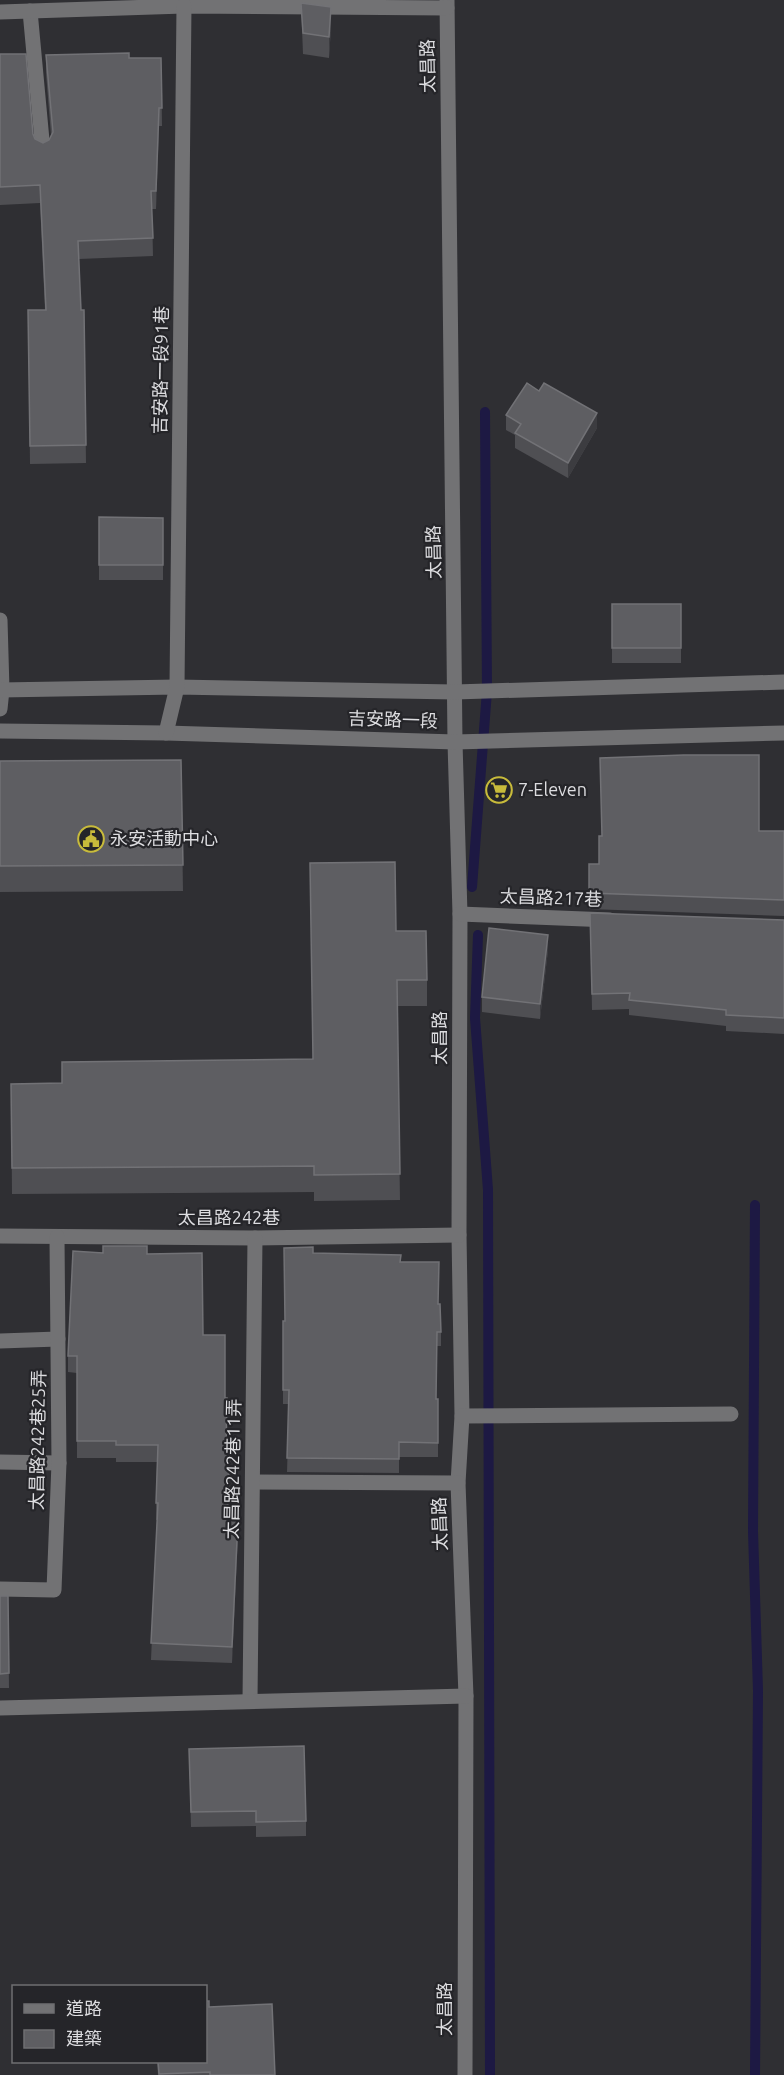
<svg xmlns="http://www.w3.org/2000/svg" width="784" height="2075" font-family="Ubuntu,'Noto Sans TC',sans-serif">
  <rect width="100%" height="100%" fill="#2f2f33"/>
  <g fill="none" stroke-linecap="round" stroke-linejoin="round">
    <!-- stream -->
    <g stroke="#1d1943" stroke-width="10">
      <polyline points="472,887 487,691 485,412"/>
      <polyline points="478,935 475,1018 488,1190 490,2075"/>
      <polyline points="755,1205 753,1531 758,1691 755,2075"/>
    </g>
    <!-- minor -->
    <g stroke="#727274" stroke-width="15">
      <polyline points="447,0 455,742 460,914 459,1235 462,1416 458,1483 466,1696 465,2075"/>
      <polyline points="30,11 43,151"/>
      <polyline points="0,12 184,6 447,8"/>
      <polyline points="0,620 2,690 0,709"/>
      <polyline points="0,690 177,687 455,692 784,682"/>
      <polyline points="0,731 166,733 455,742 784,733"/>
      <polyline points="166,733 177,687 184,6"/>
      <polyline points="460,914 610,920"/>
      <polyline points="0,1236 255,1238 459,1235"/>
      <polyline points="0,1341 58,1339"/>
      <polyline points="462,1416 731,1414"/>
      <polyline points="0,1462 59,1463"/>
      <polyline points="253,1482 458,1483"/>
      <polyline points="0,1589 54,1590 59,1463 57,1237"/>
      <polyline points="250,1700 255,1238"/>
      <polyline points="0,1708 466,1696"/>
    </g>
  </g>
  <!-- wall -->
  <g fill="#4f4f53">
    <polygon points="301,3 331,28 329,58 303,54"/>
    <polygon points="0,54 35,139 43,143 49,140 51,135 46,73 46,55 129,58 161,58 162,126 159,126 156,209 152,209 153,256 79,259 81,310 84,310 86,463 30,464 28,310 45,310 40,203 0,205"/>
    <polygon points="506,415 597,428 568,478 515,448 515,435 506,430"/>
    <polygon points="99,517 163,518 163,580 99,580"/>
    <rect x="612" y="604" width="69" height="59"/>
    <polygon points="181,760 183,891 0,892 0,761"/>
    <polygon points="759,831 784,831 784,916 589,909 589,864 599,864 601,836"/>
    <polygon points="590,913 784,920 784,1034 726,1031 726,1026 629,1015 629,1009 592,1010"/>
    <polygon points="396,931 427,980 427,1006 397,1006 400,1200 314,1201 314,1192 12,1194 11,1084 62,1083 312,1059"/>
    <polygon points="548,950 540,1019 482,1012 482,997"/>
    <polygon points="103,1253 147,1254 203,1335 230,1465 228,1518 238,1535 232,1663 151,1660 157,1520 156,1520 156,1503 157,1462 116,1462 116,1458 77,1458 77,1373 68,1372 68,1356"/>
    <polygon points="313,1253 400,1262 438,1304 441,1332 441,1346 437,1346 436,1399 438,1399 438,1457 399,1457 399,1473 287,1472 289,1404 283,1404 283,1321 285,1321"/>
    <polygon points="0,1596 8,1596 9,1688 0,1688"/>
    <polygon points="189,1749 306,1821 306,1836 256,1837 256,1826 191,1827"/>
    <polygon points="209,2007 275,2075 158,2075 157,2061 206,2061"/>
  </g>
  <!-- shaded-wall -->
  <g fill="#3c3c40">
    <polygon points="331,7 331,28 329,58 329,37"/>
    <polygon points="159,108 159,126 156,209 156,191"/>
    <polygon points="597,413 597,428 568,478 568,463"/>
    <polygon points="548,935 548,950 540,1019 540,1004"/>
    <polygon points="238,1519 238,1535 232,1663 232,1647"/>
  </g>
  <!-- building -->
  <g fill="#5e5e62" stroke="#727276" stroke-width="1.5">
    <polygon points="301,3 331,7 329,37 303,33"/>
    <polygon points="129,53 129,58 161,58 162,108 159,108 156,191 151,191 153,238 78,241 81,310 84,310 86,445 30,446 28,310 46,310 40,185 0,187 0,54 26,54 33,134 35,139 43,143 49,140 53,132 46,55"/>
    <polygon points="527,383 539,391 544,383 597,413 568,463 515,433 521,424 506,415"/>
    <polygon points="99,517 163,518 163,565 99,565"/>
    <rect x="612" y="604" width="69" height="44"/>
    <polygon points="684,755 759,755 759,831 784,831 784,900 589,893 589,864 599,864 599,836 602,836 600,758"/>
    <polygon points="181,760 183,865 0,866 0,761"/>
    <polygon points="395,862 396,931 426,931 427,980 397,980 400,1174 314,1175 314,1166 12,1168 11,1084 62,1083 62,1062 313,1059 310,863"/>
    <polygon points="590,913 784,920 784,1018 726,1015 726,1010 629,1000 630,993 592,994"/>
    <polygon points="489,928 548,935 540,1004 482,997"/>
    <polygon points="103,1246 147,1246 147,1254 202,1253 203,1335 225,1335 225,1398 227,1398 226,1449 230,1449 227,1518 238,1519 232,1647 151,1643 158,1503 156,1503 158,1445 116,1445 116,1441 77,1441 77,1356 68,1356 73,1251 103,1253"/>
    <polygon points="313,1247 313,1253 401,1255 400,1262 439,1262 438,1304 440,1304 441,1332 437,1332 436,1399 438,1399 438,1443 399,1442 399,1459 287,1458 289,1390 283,1390 283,1321 285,1321 284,1248"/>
    <polygon points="0,1596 8,1596 9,1673 0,1674"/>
    <polygon points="304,1746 306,1821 256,1822 256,1811 191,1812 189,1749"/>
    <polygon points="206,2001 209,2001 209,2007 272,2004 275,2075 210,2075 210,2072 159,2074 158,2061 206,2061"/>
  </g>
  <!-- icons -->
  <defs>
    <g id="supermarket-ring" transform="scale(1.35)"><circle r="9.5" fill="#252529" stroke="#c8bb3b" stroke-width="1.5"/><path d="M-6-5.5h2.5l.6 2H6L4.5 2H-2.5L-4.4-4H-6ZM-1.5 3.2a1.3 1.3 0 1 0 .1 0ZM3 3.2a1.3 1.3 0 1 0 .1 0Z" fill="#c8bb3b"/></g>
    <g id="civic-ring" transform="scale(1.35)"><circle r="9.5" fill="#252529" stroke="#c8bb3b" stroke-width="1.5"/><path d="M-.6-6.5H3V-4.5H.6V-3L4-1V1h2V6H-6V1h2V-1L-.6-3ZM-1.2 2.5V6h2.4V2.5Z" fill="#c8bb3b"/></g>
  </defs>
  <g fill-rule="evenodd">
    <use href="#supermarket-ring" x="499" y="790"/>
    <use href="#civic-ring" x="91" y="839"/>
  </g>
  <g text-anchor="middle" stroke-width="4.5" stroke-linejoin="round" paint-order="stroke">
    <!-- street labels -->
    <g font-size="18" fill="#dddde0" stroke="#252529">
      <text transform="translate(428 66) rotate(-91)" y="6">太昌路</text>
      <text transform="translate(161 370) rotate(-89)" y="6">吉安路一段91巷</text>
      <text transform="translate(434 552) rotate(-91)" y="6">太昌路</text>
      <text transform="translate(393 720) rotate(2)" y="6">吉安路一段</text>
      <text transform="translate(551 898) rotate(2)" y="6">太昌路217巷</text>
      <text transform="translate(440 1038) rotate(-90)" y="6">太昌路</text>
      <text x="229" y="1224">太昌路242巷</text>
      <text transform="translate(38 1440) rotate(-89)" y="6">太昌路242巷25弄</text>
      <text transform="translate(233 1469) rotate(-89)" y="6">太昌路242巷11弄</text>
      <text transform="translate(440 1524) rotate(-92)" y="6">太昌路</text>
      <text transform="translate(445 2009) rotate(-90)" y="6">太昌路</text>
    </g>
    <!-- poi labels -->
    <g font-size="18" fill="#dddde0" stroke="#252529" text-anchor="start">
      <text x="518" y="796">7-Eleven</text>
      <text x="110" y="845">永安活動中心</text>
    </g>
  </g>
  <!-- legend -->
  <rect x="12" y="1985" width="195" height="78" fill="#252529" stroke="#6f6f72" stroke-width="1.5"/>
  <rect x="24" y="2004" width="30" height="9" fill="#727274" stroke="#6f6f72" stroke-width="1.5"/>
  <text x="66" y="2015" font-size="18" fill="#dddde0">道路</text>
  <rect x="24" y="2030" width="30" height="18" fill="#5e5e62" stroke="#6f6f72" stroke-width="1.5"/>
  <text x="66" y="2045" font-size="18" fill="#dddde0">建築</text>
</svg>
